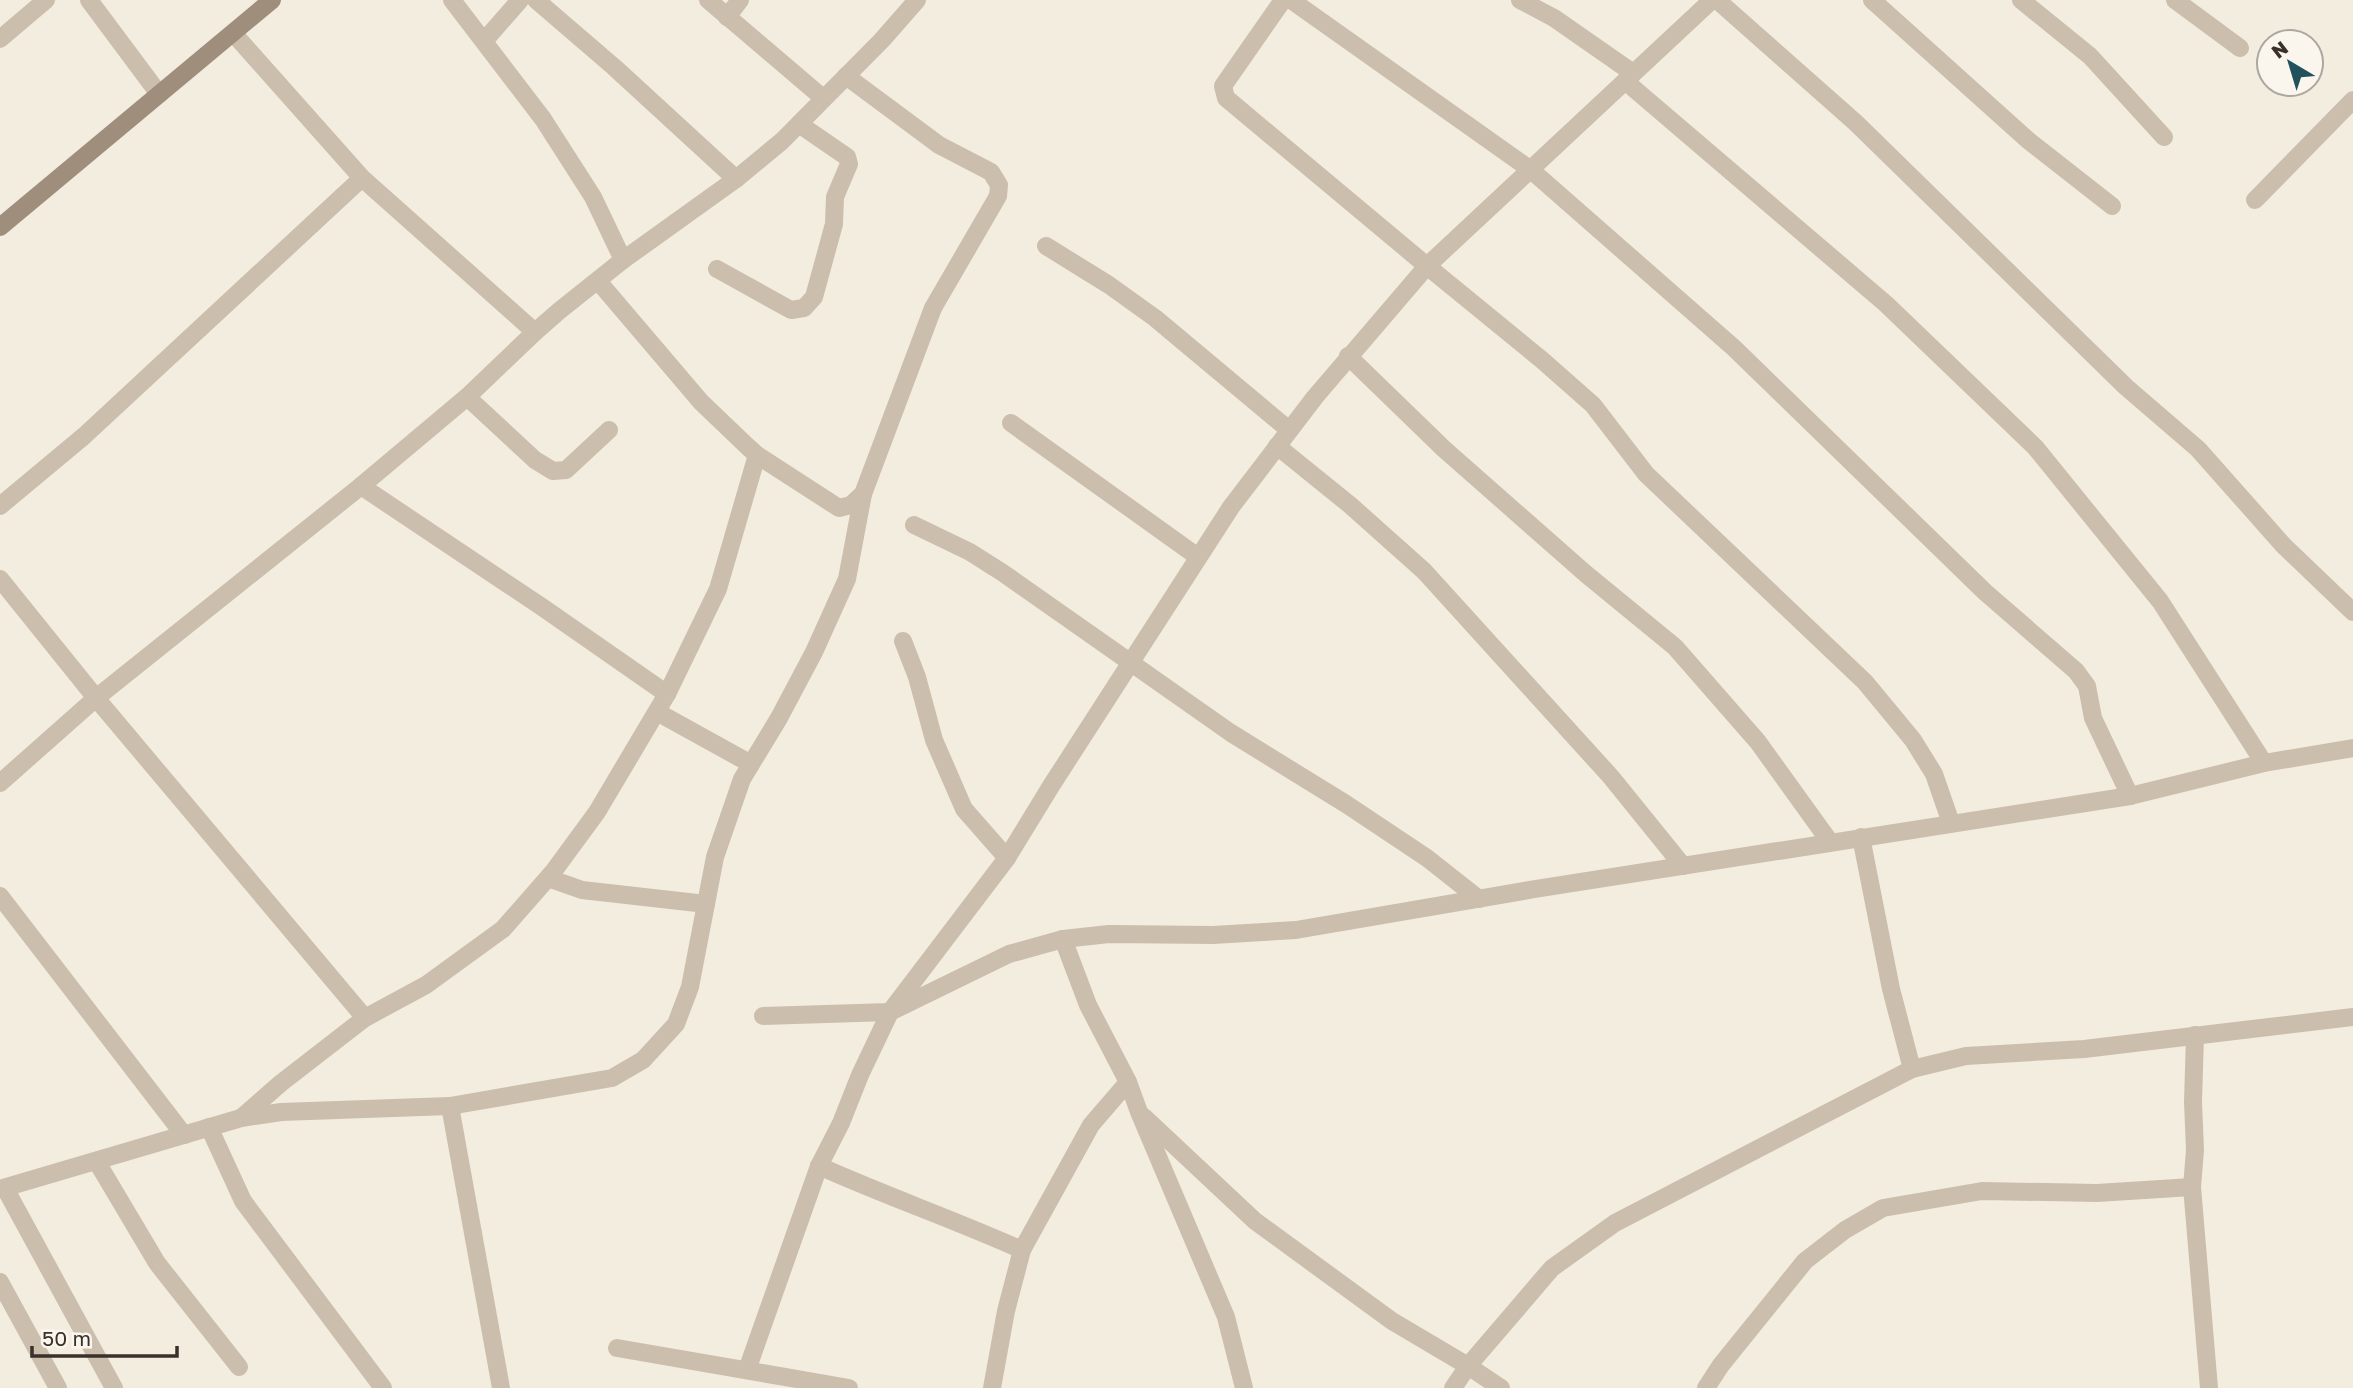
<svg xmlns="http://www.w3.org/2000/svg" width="2353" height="1388" font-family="'Golos Text',sans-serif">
  <rect width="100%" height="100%" fill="#f3ede0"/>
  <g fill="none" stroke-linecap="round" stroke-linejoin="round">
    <!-- street -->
    <g stroke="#ccbeac" stroke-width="18">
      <polyline points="89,0 159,94"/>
      <polyline points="452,0 543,119 593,197 623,260"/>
      <polyline points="536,0 614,67 736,179"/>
      <polyline points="708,0 823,98"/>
      <polyline points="1283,0 1223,86 1226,98 1427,266 1542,360 1593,405 1646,474 1865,682 1913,740 1934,774 1951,823"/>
      <polyline points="1291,0 1531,170 1734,348 1985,592 2076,671 2087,686 2093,718 2130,796"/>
      <polyline points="1520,0 1554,18 1633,73"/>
      <polyline points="1717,0 1856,123 2126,387 2198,449 2284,546 2353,612"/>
      <polyline points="1872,0 2029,141 2112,206"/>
      <polyline points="2021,0 2090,56 2164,137"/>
      <polyline points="2175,0 2240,48"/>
      <polyline points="727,17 740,0"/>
      <polyline points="234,34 362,178 535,332"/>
      <polyline points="0,39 46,0"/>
      <polyline points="485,40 520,0"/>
      <polyline points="1625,81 1886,304 2035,447 2160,601 2264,763"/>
      <polyline points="2255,200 2353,100"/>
      <polyline points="1046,246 1109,285 1155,318 1289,430"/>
      <polyline points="717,269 791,310 804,308 814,297 834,224 835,197 849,164 847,157 799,124"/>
      <polyline points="598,281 701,402 747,446 757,455 839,508 851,505 863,494 933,308 998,196 999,185 991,172 939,145 846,76"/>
      <polyline points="1348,356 1444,449 1586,574 1675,647 1758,742 1830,842"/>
      <polyline points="467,397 535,460 553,471 566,470 609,430"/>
      <polyline points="1011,423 1198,557"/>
      <polyline points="1277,446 1350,505 1424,571 1611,777 1683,866"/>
      <polyline points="361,486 542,607 667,694"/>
      <polyline points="0,506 84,436 362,178"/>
      <polyline points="914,525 970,552 1003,573 1231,733 1346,804 1427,858 1479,899"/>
      <polyline points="0,579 96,698 365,1018"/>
      <polyline points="903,641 917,677 934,740 964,809 1007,858"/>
      <polyline points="657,712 751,764"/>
      <polyline points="0,783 96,698 361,486 467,397 535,332 559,311 623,260 736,179 782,141 882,40 917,0"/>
      <polyline points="1861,837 1891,989 1912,1069"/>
      <polyline points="548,878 582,890 706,904"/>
      <polyline points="0,896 184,1135"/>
      <polyline points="1063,939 1088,1005 1128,1082 1139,1112 1226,1317 1244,1388"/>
      <polyline points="763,1016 890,1012 1009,954 1063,939 1109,934 1213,935 1296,930 1535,889 2130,796 2264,763 2353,748"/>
      <polyline points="2195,1035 2193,1102 2195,1150 2192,1187 2209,1388"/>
      <polyline points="450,1106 501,1388"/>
      <polyline points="1144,1117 1255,1221 1392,1321 1468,1366 1501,1388"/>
      <polyline points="241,1118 281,1083 365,1018 426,985 503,929 553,872 597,812 667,694 718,589 757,455"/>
      <polyline points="209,1127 243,1201 383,1388"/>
      <polyline points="97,1162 157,1263 239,1367"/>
      <path d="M 819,1166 C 886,1196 955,1220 1022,1250"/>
      <polyline points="5,1188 114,1388"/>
      <polyline points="0,1189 241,1118 281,1112 450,1106 612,1078 643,1060 676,1024 690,987 715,857 742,779 779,718 814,652 847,579 863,494"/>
      <polyline points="0,1282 58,1388"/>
      <polyline points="617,1348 849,1388"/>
      <polyline points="747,1370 819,1166 841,1123 860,1075 890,1012 1007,858 1051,786 1231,507 1315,397 1427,266 1712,0"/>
      <polyline points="992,1388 1006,1311 1022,1250 1091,1125 1128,1082"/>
      <polyline points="1453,1388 1468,1366 1552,1268 1615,1223 1912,1069 1966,1056 2084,1049 2353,1017"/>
      <polyline points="1706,1388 1721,1365 1805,1261 1845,1230 1883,1208 1982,1191 2097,1193 2192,1187"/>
    </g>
    <!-- secondary -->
    <polyline stroke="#a08e7d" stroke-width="18" points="0,227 272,0"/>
  </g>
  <!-- north arrow -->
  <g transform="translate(2290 63) rotate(322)"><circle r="33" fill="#fbf6ed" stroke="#aea79f" stroke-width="2"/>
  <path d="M0-5L12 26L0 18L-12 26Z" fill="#20515c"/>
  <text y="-10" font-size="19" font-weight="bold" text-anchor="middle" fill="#3a312b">N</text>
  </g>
  <!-- scale -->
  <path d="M32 1346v10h145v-10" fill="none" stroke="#3a312b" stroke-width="3.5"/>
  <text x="42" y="1346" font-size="21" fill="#3a312b" stroke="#fbf6ed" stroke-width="5" paint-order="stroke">50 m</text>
</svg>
